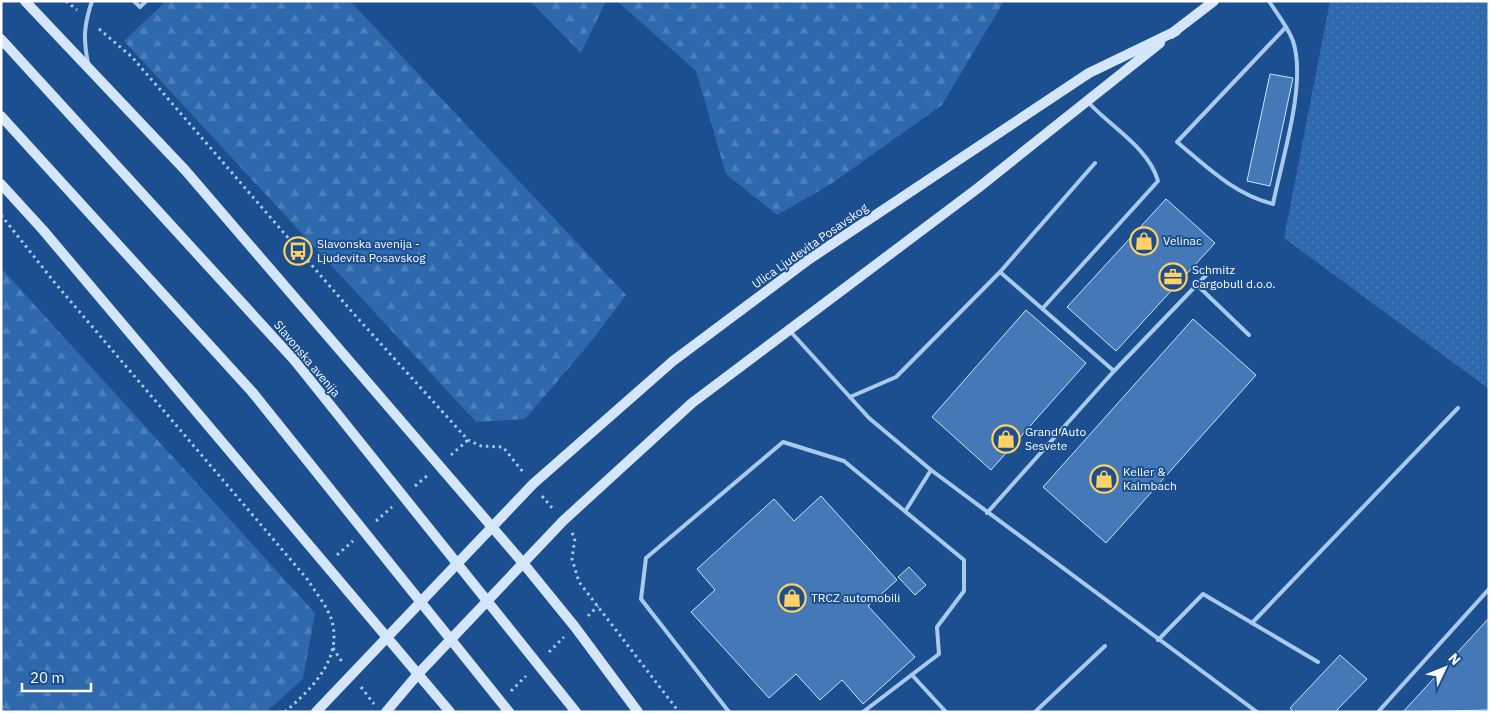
<svg xmlns="http://www.w3.org/2000/svg" width="1490" height="713" font-family="'IBM Plex Sans',sans-serif">
  <defs>
    <pattern id="grass-dots" width="8" height="8" patternUnits="userSpaceOnUse" patternTransform="scale(1.25)"><rect width="8" height="8" fill="#2e69ad"/><path d="M2 2h.1M6 6h.1" fill="none" stroke="#4d80b9" stroke-width="1.8" stroke-linecap="round"/></pattern>
    <pattern id="forest-firs" width="22" height="20" patternUnits="userSpaceOnUse" patternTransform="scale(1.25)"><rect width="22" height="20" fill="#2e69ad"/><path d="M5 1l3.5 6h-7zM16 11l3.5 6h-7z" fill="#4d80b9"/></pattern>
  </defs>
  <rect width="100%" height="100%" fill="#1b4f8f"/>
  <!-- grass -->
  <polygon fill="url(#grass-dots)" points="1330,1 1489,1 1489,389 1284,238"/>
  <!-- forest -->
  <g fill="url(#forest-firs)">
    <polygon points="166,1 350,1 626,295 590,343 525,419 476,422 124,41"/>
    <polygon points="530,1 606,1 581,53"/>
    <polygon points="617,1 1004,1 942,105 831,184 777,215 726,174 696,71"/>
    <polygon points="1,268 315,613 303,679 266,712 1,712"/>
  </g>
  <!-- building -->
  <g fill="#4478b7" stroke="#cfe3fa">
    <polygon points="1270,74 1293,78 1270,186 1247,181"/>
    <polygon points="1166,199 1215,243 1116,351 1067,307"/>
    <polygon points="1026,310 1086,363 991,470 932,417"/>
    <polygon points="1193,319 1256,375 1106,543 1043,487"/>
    <polygon points="821,496 897,580 868,606 915,657 863,704 842,680 820,700 796,674 769,698 691,612 715,590 697,569 774,499 794,521"/>
    <polygon points="909,567 926,585 915,595 898,577"/>
    <polygon points="1489,618 1489,710 1403,712"/>
    <polygon points="1340,655 1367,679 1335,712 1293,712 1290,708"/>
  </g>
  <g fill="none" stroke-linecap="round" stroke-linejoin="round">
    <!-- path -->
    <g stroke="#a9c9ee" stroke-width="3" stroke-dasharray="2.5 4" stroke-linecap="butt">
      <polyline points="66,1 77,10"/>
      <polyline points="99,29 132,57 353,313 468,440 481,446 503,447 523,472"/>
      <path d="M 1,215 L 55,283 L 308,580 C 315,592 328,607 332,621 C 342,660 312,688 285,712"/>
      <polyline points="451,455 468,440"/>
      <polyline points="415,486 428,475"/>
      <polyline points="542,496 553,509"/>
      <polyline points="376,521 392,507"/>
      <polyline points="572,533 575,538 572,559 579,582 679,712"/>
      <polyline points="337,555 353,541"/>
      <polyline points="588,616 598,606"/>
      <polyline points="333,648 342,662"/>
      <polyline points="549,652 564,637"/>
      <polyline points="361,687 374,704"/>
      <polyline points="511,691 526,676"/>
    </g>
    <!-- lane -->
    <g stroke="#a9c9ee" stroke-width="4">
      <polyline points="134,1 140,7 146,1"/>
      <path d="M 1269,1 C 1277,14 1288,27 1293,41 C 1307,83 1282,159 1273,204 C 1234,194 1207,167 1177,142 L 1286,27"/>
      <path d="M 88,63 C 83,38 84,25 92,1"/>
      <polyline points="1000,272 1114,371"/>
      <polyline points="1197,285 1249,335"/>
      <path d="M 1043,308 L 1158,181 C 1149,148 1111,127 1089,103"/>
      <polyline points="790,331 869,418 931,470 1257,712"/>
      <polyline points="850,397 896,377 908,365 1000,272 1095,163"/>
      <polyline points="906,510 931,470"/>
      <polyline points="987,513 1114,371 1212,269"/>
      <polyline points="1252,623 1458,408"/>
      <polyline points="1158,640 1203,594 1318,662"/>
      <polyline points="912,675 946,712"/>
      <polyline points="729,712 641,599 646,558 783,442 844,461 964,560 964,591 937,627 939,654 863,712"/>
      <polyline points="1035,712 1105,646"/>
      <polyline points="1378,712 1489,589"/>
    </g>
    <!-- secondary -->
    <g stroke="#d6e6fa" stroke-width="10">
      <polyline points="25,1 185,170 523,563 575,627 638,712"/>
      <polyline points="1171,34 1214,1"/>
      <polyline points="1,39 295,361"/>
      <polyline points="1,116 253,393"/>
      <polyline points="1,184 43,230 450,712"/>
      <polyline points="316,712 533,484 673,361 808,260 1089,73 1176,31"/>
      <polyline points="386,712 418,674 563,521 692,403 978,188 1160,43"/>
    </g>
    <!-- secondary-bridge -->
    <g stroke="#d6e6fa" stroke-width="10">
      <polyline points="295,361 576,712"/>
      <polyline points="253,393 509,712"/>
    </g>
  </g>
  <!-- icons -->
  <defs>
    <g id="shop-ring" transform="scale(1.4375)"><circle r="9.5" fill="#1b4f8f" stroke="#ffd166" stroke-width="1.5"/><path d="M-5-2.5h2.3a2.7 3.5 0 0 1 5.4 0H5L5.5 6h-11ZM-1.5-2.5h3a1.5 2.3 0 0 0-3 0Z" fill="#ffd166"/></g>
    <g id="bus-ring" transform="scale(1.4375)"><circle r="9.5" fill="#1b4f8f" stroke="#ffd166" stroke-width="1.5"/><path d="M-5-6H5V4H4V6H2V4H-2V6H-4V4H-5ZM-3.5-4V0h7V-4ZM-3.5 1.2v1.5H-2V1.2ZM2 1.2v1.5H3.5V1.2Z" fill="#ffd166"/></g>
    <g id="office-ring" transform="scale(1.4375)"><circle r="9.5" fill="#1b4f8f" stroke="#ffd166" stroke-width="1.5"/><path d="M-6-3h4V-5.5h4V-3h4V5H-6ZM-1-4.5V-3h2v-1.5ZM-6 0V1H6V0Z" fill="#ffd166"/></g>
  </defs>
  <g fill-rule="evenodd">
    <use href="#shop-ring" x="1144" y="241"/>
    <use href="#bus-ring" x="298" y="251"/>
    <use href="#office-ring" x="1173" y="277"/>
    <use href="#shop-ring" x="1006" y="439"/>
    <use href="#shop-ring" x="1104" y="479"/>
    <use href="#shop-ring" x="792" y="598"/>
  </g>
  <g text-anchor="middle" stroke-width="4" stroke-linejoin="round" paint-order="stroke">
    <!-- poi labels -->
    <g font-size="12" fill="#fff" stroke="#1b4f8f" text-anchor="start">
      <text x="1163" y="245">Velinac</text>
      <text x="317" y="248">Slavonska avenija -<tspan x="317" dy="14">Ljudevita Posavskog</tspan></text>
      <text x="1192" y="274">Schmitz<tspan x="1192" dy="14">Cargobull d.o.o.</tspan></text>
      <text x="1025" y="436">Grand Auto<tspan x="1025" dy="14">Sesvete</tspan></text>
      <text x="1123" y="476">Keller &amp;<tspan x="1123" dy="14">Kalmbach</tspan></text>
      <text x="811" y="602">TRCZ automobili</text>
    </g>
    <!-- street labels -->
    <g font-size="12" fill="#fff" stroke="#1b4f8f">
      <text transform="translate(810 246) rotate(-35)" y="4">Ulica Ljudevita Posavskog</text>
      <text transform="translate(307 359) rotate(50)" y="4">Slavonska avenija</text>
    </g>
  </g>
  <!-- border -->
  <rect width="1490" height="713" fill="none" stroke="#ffffff" stroke-width="5"/>
  <!-- north arrow -->
  <g transform="translate(1445 668) rotate(47)" stroke="#1b4f8f" stroke-width="4" paint-order="stroke">
  <path d="M0-4L9 19L0 12L-9 19Z" fill="#ffffff"/>
  <text y="-8" font-size="14" font-weight="bold" text-anchor="middle" fill="#ffffff">N</text>
  </g>
  <!-- scale -->
  <path d="M22 683v8h69v-8" fill="none" stroke="#ffffff" stroke-width="2.5"/>
  <text x="30" y="683" font-size="15" fill="#ffffff" stroke="#1b4f8f" stroke-width="4" paint-order="stroke">20 m</text>
</svg>
